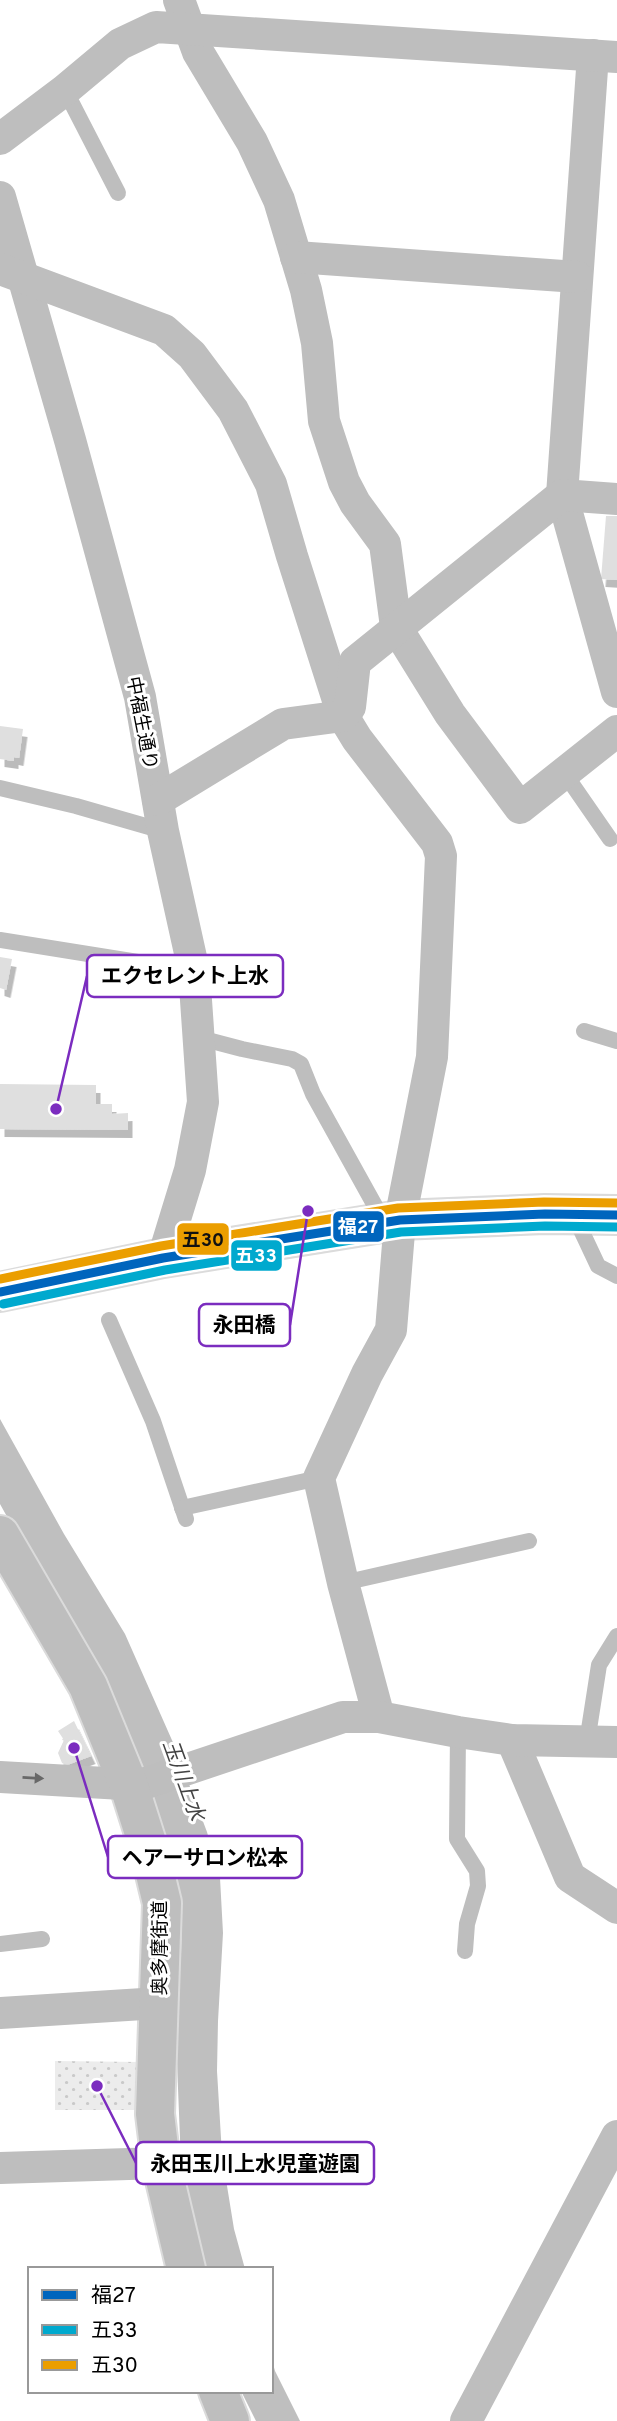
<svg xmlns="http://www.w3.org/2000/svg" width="617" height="2421" font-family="Overpass,'Noto Sans JP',sans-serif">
  <defs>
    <pattern id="park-dots" width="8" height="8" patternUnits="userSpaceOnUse" patternTransform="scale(1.75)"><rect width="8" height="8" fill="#ececec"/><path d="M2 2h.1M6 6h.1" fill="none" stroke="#c9c9c9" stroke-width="1.8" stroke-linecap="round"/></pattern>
    <filter id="shadow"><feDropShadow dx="4.5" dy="8" stdDeviation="0" flood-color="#0004"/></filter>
  </defs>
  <rect width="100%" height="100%" fill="#fff"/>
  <!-- park -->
  <polygon fill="url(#park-dots)" points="55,2061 139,2062 139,2110 55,2110"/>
  <!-- water -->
  <g fill="#bfbfbf">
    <polygon points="0,1419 64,1534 125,1634 175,1747 207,1832 220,1878 223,1933 218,2021 217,2071 222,2155 234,2229 245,2269 204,2269 191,2225 181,2164 175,2012 181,1954 182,1910 176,1870 150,1797 61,1614 0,1504"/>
    <polygon points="271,2357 275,2371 300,2421 256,2421 241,2391 271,2391"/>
  </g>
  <!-- building -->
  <g fill="#dfdfdf" filter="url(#shadow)">
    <polygon points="606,516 617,516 617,580 601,579"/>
    <polygon points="0,726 23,729 19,758 14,757 14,761 0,759"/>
    <polygon points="0,957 12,959 6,990 0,988"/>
    <polygon points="0,1084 96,1085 96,1104 112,1104 112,1114 128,1113 128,1130 0,1129"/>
    <polygon points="74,1721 91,1756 67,1765 62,1763 58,1753 64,1740 58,1731"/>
  </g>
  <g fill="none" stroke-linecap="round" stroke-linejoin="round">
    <!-- primary casing -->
    <g stroke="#dbdbdb" stroke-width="42">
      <g id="primary">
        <polyline points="0,1292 163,1258 400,1220 545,1214 617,1215"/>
        <polyline points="0,1535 88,1686 129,1786 149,1849 162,1903 155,2114 161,2163 186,2269"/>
        <polyline points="218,2391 230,2421"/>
      </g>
    </g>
    <!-- lane -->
    <g stroke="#bebebe" stroke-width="16">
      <polyline points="65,90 118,193"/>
      <polyline points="565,774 610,839"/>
      <polyline points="0,788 76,806 163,831"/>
      <polyline points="0,940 194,971"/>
      <polyline points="584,1031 617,1041"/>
      <polyline points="200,1038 242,1049 292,1059 301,1064 313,1094 384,1222"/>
      <polyline points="574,1215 598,1266 617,1276"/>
      <polyline points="109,1320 153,1421 186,1519"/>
      <polyline points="182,1508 319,1478"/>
      <polyline points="343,1583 529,1541"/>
      <polyline points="458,1732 457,1839 477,1871 478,1886 467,1924 465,1951"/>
      <polyline points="587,1742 599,1665 617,1636"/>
      <polyline points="0,1944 42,1939"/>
    </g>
    <!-- street -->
    <g stroke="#bebebe" stroke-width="32">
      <polyline points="179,0 198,52 252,142 279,200 306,290 317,343 324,421 344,482 355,503 385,544 396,627 450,714 520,808 617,731"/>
      <polyline points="593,55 562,495 617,692"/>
      <polyline points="0,139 65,90 120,44 156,27 617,57"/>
      <polyline points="0,197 70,440 140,697 163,831 194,971 203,1102 190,1170 163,1258"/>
      <polyline points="296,257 577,277"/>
      <polyline points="0,269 164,330 192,355 233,410 271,484 292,556 343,716 357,739 437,843 441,856 432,1057 400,1220 391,1330 367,1374 319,1478 343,1583 379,1717"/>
      <polyline points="158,800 283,724 343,716 350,707 355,662 562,495 617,499"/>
      <polyline points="512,1740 570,1877 617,1908"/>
      <polyline points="0,1777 140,1785 343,1717 379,1717 458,1732 512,1740 617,1742"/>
      <polyline points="0,2013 159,2003"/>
      <polyline points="0,2168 161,2163"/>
      <polyline points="466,2421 617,2136"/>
    </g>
    <!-- primary -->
    <use href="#primary" stroke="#bebebe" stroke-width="38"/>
    <!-- bus-1 casing -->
    <g stroke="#fff" stroke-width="14">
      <polyline id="bus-1" points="0,1292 163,1258 400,1220 545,1214 617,1215"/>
    </g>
    <!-- bus-2 casing -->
    <g stroke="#fff" stroke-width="14">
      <polyline id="bus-2" points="3,1304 165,1270 401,1232 545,1226 617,1227"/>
    </g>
    <!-- bus-3 casing -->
    <g stroke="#fff" stroke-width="14">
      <polyline id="bus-3" points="0,1279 161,1246 398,1208 544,1202 617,1203"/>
    </g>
    <!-- bus-1 -->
    <use href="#bus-1" stroke="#0065bd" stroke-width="9"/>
    <!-- bus-2 -->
    <use href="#bus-2" stroke="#00a9ce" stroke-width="9"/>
    <!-- bus-3 -->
    <use href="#bus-3" stroke="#eb9e00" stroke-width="9"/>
  </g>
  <!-- one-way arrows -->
  <defs><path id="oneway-solid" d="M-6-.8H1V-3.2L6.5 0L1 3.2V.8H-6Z" transform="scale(1.75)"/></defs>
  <use fill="#686868" href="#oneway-solid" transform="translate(33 1778) rotate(3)"/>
  <g text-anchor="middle" stroke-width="6" stroke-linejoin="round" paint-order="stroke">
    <!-- street labels -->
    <g font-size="19" fill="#000" stroke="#fff">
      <text transform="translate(143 723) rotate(79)" y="7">中福生通り</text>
      <text transform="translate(159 1948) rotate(-90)" y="7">奥多摩街道</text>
    </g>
    <!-- water labels -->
    <g font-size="21" font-style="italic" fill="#444" stroke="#fff">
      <text transform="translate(184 1780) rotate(70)" y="7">玉川上水</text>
    </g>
  </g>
  <!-- callouts -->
  <path fill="none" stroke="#7b2cbf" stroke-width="2.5" d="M56 1109L87 976M308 1211L290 1325M74 1748L108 1857M97 2086L136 2163"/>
  <g fill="#7b2cbf" stroke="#fff" stroke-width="2.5">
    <circle cx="56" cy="1109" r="7"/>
    <circle cx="308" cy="1211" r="7"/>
    <circle cx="74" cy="1748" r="7"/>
    <circle cx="97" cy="2086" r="7"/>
  </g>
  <g fill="#fff" stroke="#7b2cbf" stroke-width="2.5">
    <rect x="87" y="955" width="196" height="42" rx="7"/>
    <rect x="199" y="1304" width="91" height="42" rx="7"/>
    <rect x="108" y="1836" width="194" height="42" rx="7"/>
    <rect x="136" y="2142" width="238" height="42" rx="7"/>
  </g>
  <g font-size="21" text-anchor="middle" font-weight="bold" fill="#000">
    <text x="185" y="983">エクセレント上水</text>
    <text x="244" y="1332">永田橋</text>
    <text x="205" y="1865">ヘアーサロン松本</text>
    <text x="255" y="2171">永田玉川上水児童遊園</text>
  </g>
  <g stroke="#fff" stroke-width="2.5">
    <rect x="332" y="1210" width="53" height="33" rx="7" fill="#0065bd"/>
    <rect x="176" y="1222" width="54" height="34" rx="7" fill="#eb9e00"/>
    <rect x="230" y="1239" width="53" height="33" rx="7" fill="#00a9ce"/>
  </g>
  <g font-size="19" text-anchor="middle" font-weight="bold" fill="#fff">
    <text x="358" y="1233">福27</text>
    <text x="256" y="1262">五33</text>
  </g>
  <g font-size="19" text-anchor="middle" font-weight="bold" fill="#111">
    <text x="203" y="1246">五30</text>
  </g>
  <!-- legend -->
  <rect x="28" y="2267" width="245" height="126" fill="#ffffff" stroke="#999999" stroke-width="2"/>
  <rect x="42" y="2290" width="35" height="10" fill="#0065bd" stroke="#999999" stroke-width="2"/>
  <text x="91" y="2302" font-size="21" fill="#000000">福27</text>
  <rect x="42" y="2325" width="35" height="10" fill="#00a9ce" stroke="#999999" stroke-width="2"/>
  <text x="91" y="2337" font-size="21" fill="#000000">五33</text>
  <rect x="42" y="2360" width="35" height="10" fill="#eb9e00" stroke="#999999" stroke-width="2"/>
  <text x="91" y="2372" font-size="21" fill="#000000">五30</text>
</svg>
